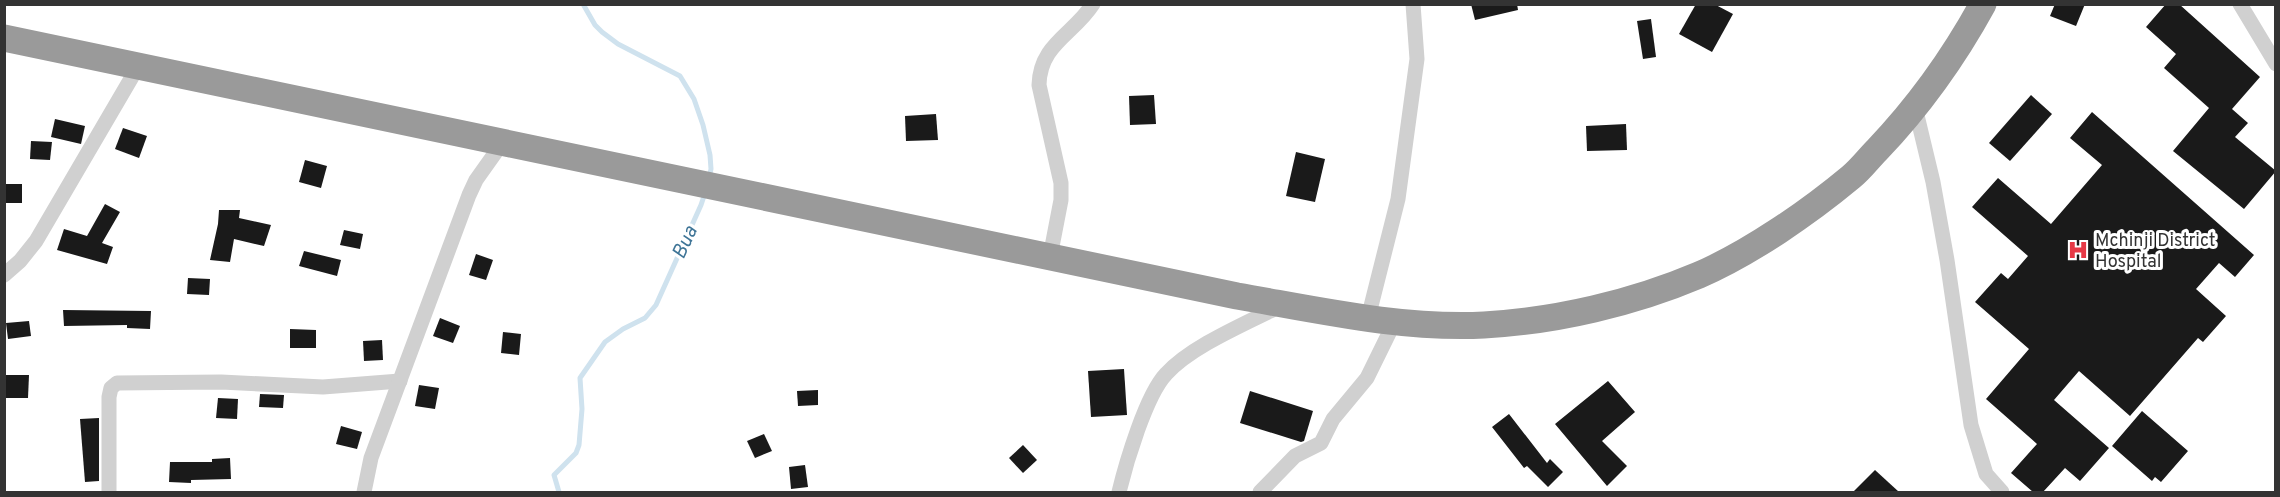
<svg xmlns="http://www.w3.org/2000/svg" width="2280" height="497" font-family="Overpass,sans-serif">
  <rect width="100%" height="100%" fill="#fff"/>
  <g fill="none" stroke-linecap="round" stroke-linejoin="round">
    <!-- stream -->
    <g stroke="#cfe2ee" stroke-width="5">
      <polyline points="583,4 595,25 602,32 618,44 680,76 694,99 703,125 710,155 711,169 709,178"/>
      <polyline points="559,492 554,475 576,453 579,445 582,409 580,378 605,342 623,329 645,318 656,305 701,205 705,193"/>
    </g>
  </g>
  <!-- building -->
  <g fill="#1a1a1a">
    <polygon points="1471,4 1517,4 1518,10 1475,20"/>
    <polygon points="1696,4 1714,4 1733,14 1712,52 1679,34"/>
    <polygon points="2055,4 2085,4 2076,26 2050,16"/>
    <polygon points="2166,4 2179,4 2260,77 2232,109 2248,123 2235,137 2276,171 2244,209 2173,151 2209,108 2164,68 2176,54 2146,27"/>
    <polygon points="1651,19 1656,57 1643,59 1637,21"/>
    <polygon points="1154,95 1156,124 1130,125 1129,96"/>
    <polygon points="2031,95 2052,114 2010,161 1989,143"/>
    <polygon points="2092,112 2254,255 2235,277 2219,263 2196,289 2226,316 2203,342 2198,338 2130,416 2079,371 2054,400 2109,448 2080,481 2065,468 2043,492 2033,492 2011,473 2037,444 1986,399 2029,349 1975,302 2001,273 2008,279 2028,256 1972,207 1998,178 2051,224 2102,165 2070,138"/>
    <polygon points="936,114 938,140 906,141 905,116"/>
    <polygon points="55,119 85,126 81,144 51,137"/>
    <polygon points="1626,124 1627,150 1587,151 1586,126"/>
    <polygon points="123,128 147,136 139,158 115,149"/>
    <polygon points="31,141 52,142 50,160 30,159"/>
    <polygon points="1296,152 1325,159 1315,202 1286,196"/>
    <polygon points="305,160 327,166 321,188 299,182"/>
    <rect x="4" y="184" width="18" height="19"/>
    <polygon points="105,204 120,212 102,243 113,247 107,264 57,250 64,229 87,236"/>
    <polygon points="219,210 240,210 239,218 271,225 264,246 234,239 230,262 210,260 218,224"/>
    <polygon points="344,230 363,234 360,249 340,245"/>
    <polygon points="304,251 341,260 337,276 299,266"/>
    <polygon points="476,254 493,260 486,280 469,275"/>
    <polygon points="188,278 210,279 209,295 187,294"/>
    <polygon points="63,310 151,311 150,329 127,328 127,325 64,326"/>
    <polygon points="440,318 460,326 453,343 433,336"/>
    <polygon points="29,321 31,336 8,339 6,323"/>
    <polygon points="290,329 316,330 316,348 290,348"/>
    <polygon points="503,332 521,334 519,355 501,353"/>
    <polygon points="382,340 383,360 364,361 363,341"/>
    <polygon points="1124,369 1127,415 1091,417 1088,371"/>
    <polygon points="4,375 29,375 28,398 4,398"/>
    <polygon points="1608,381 1635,412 1602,441 1627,466 1607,486 1555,424"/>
    <polygon points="419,385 439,388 435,409 415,406"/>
    <polygon points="818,390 818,405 798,406 797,391"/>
    <polygon points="1250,391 1313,411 1304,441 1301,442 1240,423"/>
    <polygon points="260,394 284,395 283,408 259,407"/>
    <polygon points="218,398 238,399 237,419 216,418"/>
    <polygon points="2142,411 2188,451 2161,482 2155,477 2152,481 2112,446"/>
    <polygon points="1509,414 1547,463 1550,459 1563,472 1548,487 1527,466 1524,468 1492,427"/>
    <polygon points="99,418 99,481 85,482 80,419"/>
    <polygon points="341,426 362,432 357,449 336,444"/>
    <polygon points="764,434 772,451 755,458 747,441"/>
    <polygon points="1023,445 1037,460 1023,473 1009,458"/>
    <polygon points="230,458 231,479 191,480 191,483 169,482 170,462 212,462 212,459"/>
    <polygon points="805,465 808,487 791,489 789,467"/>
    <polygon points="1875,470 1899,492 1853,492"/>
  </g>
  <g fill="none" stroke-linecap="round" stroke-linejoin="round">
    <!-- street -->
    <g stroke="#d0d0d0" stroke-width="15">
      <polyline points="2240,4 2276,64"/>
      <polyline points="1915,107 1933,182 1947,260 1971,425 1986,474 2002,492"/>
      <path d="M 1050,257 L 1061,200 L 1061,183 L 1039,85 C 1040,44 1073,35 1093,4"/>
      <polyline points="4,275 20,261 36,241 139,65"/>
      <polyline points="1368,318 1398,199 1417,59 1413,4"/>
      <polyline points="109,492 109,397 111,388 117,383 221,382 323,387 400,381"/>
      <polyline points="364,492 371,458 469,195 476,180 503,142"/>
      <path d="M 1119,492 C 1126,463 1146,395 1166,374 C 1191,346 1247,323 1280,306"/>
      <polyline points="1260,492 1295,456 1321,443 1333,419 1367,378 1395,321"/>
    </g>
    <!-- highway -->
    <path stroke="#9a9a9a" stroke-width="27" d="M 4,38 L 1237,296 C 1318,310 1401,329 1484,325 C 1556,321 1633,303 1699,275 C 1750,253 1809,212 1851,177 C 1861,169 1868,159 1877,150 C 1918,107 1954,57 1983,4"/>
  </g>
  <!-- icons -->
  <defs>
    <g id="hospital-bare" transform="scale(1.62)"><path d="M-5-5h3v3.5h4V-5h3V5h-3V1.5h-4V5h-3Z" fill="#e63946" stroke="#fff" stroke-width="2.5" paint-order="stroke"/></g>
  </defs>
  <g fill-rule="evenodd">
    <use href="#hospital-bare" x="2078" y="250"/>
  </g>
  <g text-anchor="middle" stroke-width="6" stroke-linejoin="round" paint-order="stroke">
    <!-- poi labels -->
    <g font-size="18" fill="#333" stroke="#fff" text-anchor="start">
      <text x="2095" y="246">Mchinji District<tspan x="2095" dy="21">Hospital</tspan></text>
    </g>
    <!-- water labels -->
    <g font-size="20" font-style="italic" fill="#3f7597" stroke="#fff">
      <text transform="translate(684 242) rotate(-65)" y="7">Bua</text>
    </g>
  </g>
  <!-- border -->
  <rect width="2280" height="497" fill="none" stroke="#333333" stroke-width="12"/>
</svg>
